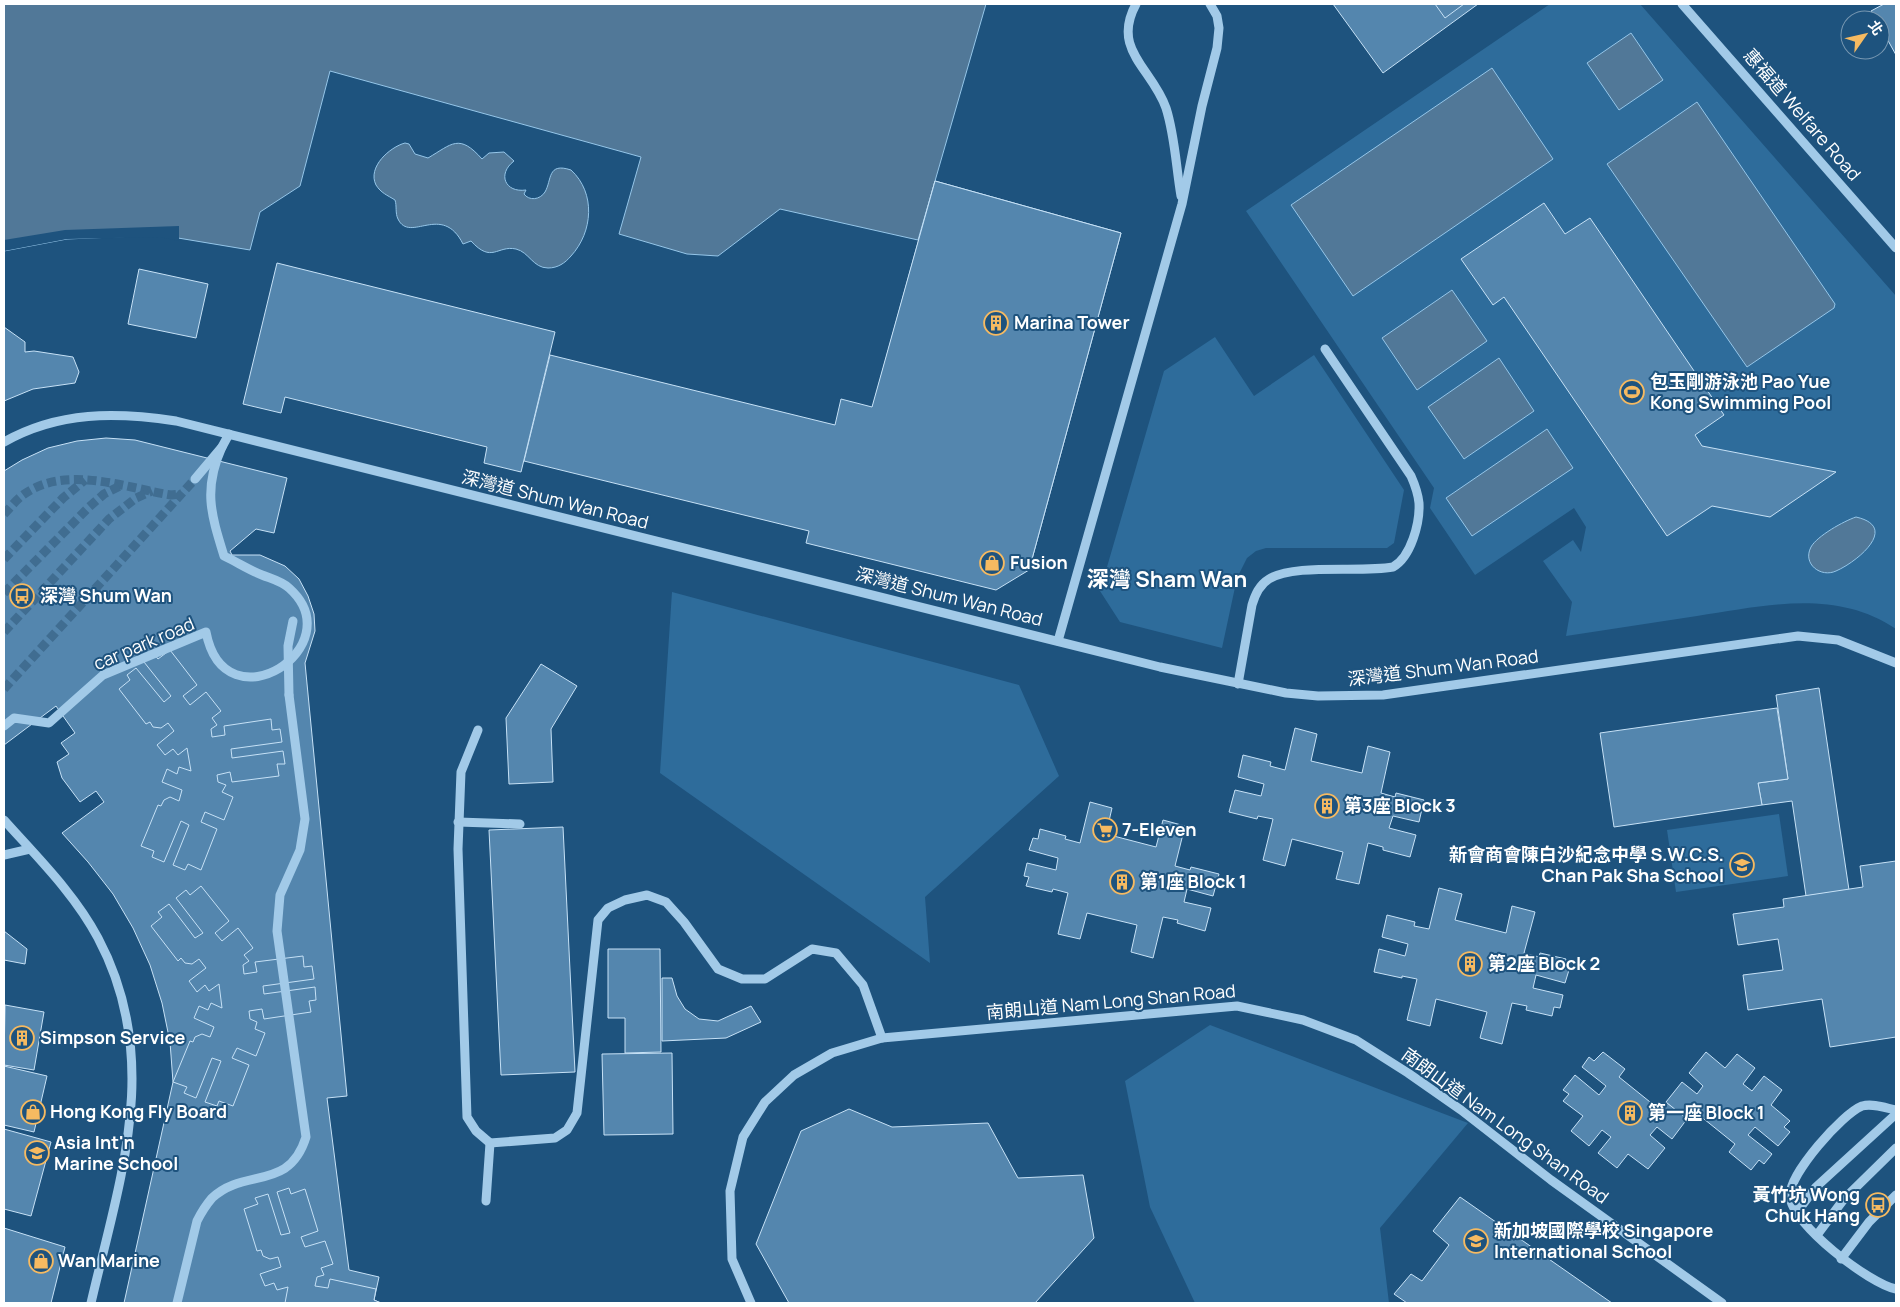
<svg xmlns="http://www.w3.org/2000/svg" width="1900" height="1307" font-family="Manrope,'Noto Sans TC',sans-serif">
  <rect width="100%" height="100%" fill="#1e537e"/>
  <!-- green -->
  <g fill="#2e6c9b">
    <path d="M 1550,4 L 1640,4 L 1896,296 L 1896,629 C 1835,588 1764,606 1697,616 C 1653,623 1610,629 1566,636 L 1572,602 L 1543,561 L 1573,540 L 1581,552 L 1586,527 L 1574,508 L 1475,575 L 1430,508 L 1434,488 L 1246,211 Z"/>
    <polygon points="1215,337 1254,396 1314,355 1404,490 1394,543 1387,548 1266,548 1256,551 1247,558 1237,578 1222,648 1120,622 1100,591 1164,371"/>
    <polygon points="672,592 1019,685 1059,776 925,897 930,963 660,773"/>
    <polygon points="1779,814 1788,876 1676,892 1667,830"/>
    <polygon points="1210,1025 1468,1123 1380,1228 1389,1303 1195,1303 1150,1207 1125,1081"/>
  </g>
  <!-- water -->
  <g fill="#517898" stroke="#95c6e9">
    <polygon points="4,4 986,4 918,240 780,209 718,256 687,254 619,234 641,157 330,71 300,186 260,212 250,250 160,235 67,239 4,251"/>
    <polygon points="1631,33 1663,80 1619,110 1587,63"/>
    <polygon points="1492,68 1553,159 1353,296 1291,205"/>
    <polygon points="1697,102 1835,304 1834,308 1747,367 1607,164"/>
    <path d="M 405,143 L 409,144 L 415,154 L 428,158 C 452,144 459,133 482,159 L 489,153 L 504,152 L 514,161 C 497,174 505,193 526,190 L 524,194 C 529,201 540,200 545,192 C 552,180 547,162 571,170 C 596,193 593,232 571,256 C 565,263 558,268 548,268 C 533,268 529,252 516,249 C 497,245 492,264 471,241 L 463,244 C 442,202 410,244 398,219 C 395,213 397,206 395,200 C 387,195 381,193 376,185 C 367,167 390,147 405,143 Z"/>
    <polygon points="1452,290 1487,341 1417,390 1382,338"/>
    <polygon points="1499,358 1534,411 1464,459 1428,407"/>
    <polygon points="1547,429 1573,468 1472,536 1446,498"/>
    <path d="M 1856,517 C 1900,527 1857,562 1836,571 C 1821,578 1802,564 1811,547 C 1817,536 1844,521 1856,517 Z"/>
  </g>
  <!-- pier -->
  <polygon fill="#1e537e" points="179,226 179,241 160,237 67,239 4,251 4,240 65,230"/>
  <!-- building -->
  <g fill="#5486ae" stroke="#c6e1f6">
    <polygon points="1333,4 1478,4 1383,73"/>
    <polygon points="1435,4 1464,4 1445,18"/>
    <polygon points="1884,4 1896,4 1896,55 1880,26 1880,20 1877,20 1871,11"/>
    <polygon points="935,181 1121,233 1029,570 842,518"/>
    <polygon points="935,181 1121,233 1029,570 996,590 806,543 809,531 524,461 550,355 835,425 841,399 872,407"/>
    <polygon points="1544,203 1565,234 1590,218 1724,415 1695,435 1702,446 1836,472 1770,517 1712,506 1667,536 1504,297 1493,305 1461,259"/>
    <polygon points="277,263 555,332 521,472 484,463 487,447 285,397 281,413 243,404"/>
    <polygon points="139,269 208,284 196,338 128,324"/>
    <polygon points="4,327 25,342 25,352 34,351 73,357 79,372 75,383 33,389 4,401"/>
    <polygon points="106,438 135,440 287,478 274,533 256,529 230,551 232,555 260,555 285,566 299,579 308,596 314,614 315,631 305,663 347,1096 327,1098 349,1270 379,1277 374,1300 381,1303 124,1303 173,1082 170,1042 162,1003 150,965 133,928 113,894 88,862 62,833 104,802 96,791 80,802 62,778 57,762 69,754 61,743 75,733 56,706 4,745 4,471 22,460 48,448 77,441"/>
    <polygon points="170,650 197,685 183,696 190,705 206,692 221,711 212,718 217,725 211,729 212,737 225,735 224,726 271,719 272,730 280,729 282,742 231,749 232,758 283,751 285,764 277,764 279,776 232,782 230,772 217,775 218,782 226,785 222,792 233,797 224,820 205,812 201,822 217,829 201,870 188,864 185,870 173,865 189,825 181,821 164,862 152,857 154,851 141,846 158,805 161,806 164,800 170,797 179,801 182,790 162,782 167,769 177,774 179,767 191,771 187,748 178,755 173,749 165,755 157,745 174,731 168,723 161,728 153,727 150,722 146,724 119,689 130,680 127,675 136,668 164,702 171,696 144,662 154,654 158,659"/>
    <polygon points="541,664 577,686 551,729 553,782 509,784 506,718"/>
    <polygon points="1819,688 1849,890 1806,896 1792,801 1762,805 1758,783 1788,779 1776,695"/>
    <polygon points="1777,708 1788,779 1758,783 1762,805 1614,827 1600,733"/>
    <polygon points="1295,728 1317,734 1311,761 1362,773 1368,746 1390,752 1381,793 1395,797 1396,793 1424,800 1419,822 1393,816 1389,828 1416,835 1410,857 1383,850 1383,847 1368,843 1359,884 1336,879 1343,852 1292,839 1285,866 1263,860 1273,819 1258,816 1257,819 1229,812 1235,790 1261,796 1264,784 1238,777 1243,755 1271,762 1270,766 1285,770"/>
    <polygon points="1090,802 1112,808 1106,834 1156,847 1163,820 1185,826 1175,866 1190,870 1191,867 1219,874 1213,896 1187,889 1184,902 1211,908 1205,931 1177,923 1178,920 1163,917 1153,958 1131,952 1137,925 1087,913 1080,939 1058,934 1068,893 1053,889 1052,892 1026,886 1029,877 1024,876 1027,863 1056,870 1058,858 1029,850 1033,838 1038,839 1040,829 1066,836 1065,839 1080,843"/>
    <polygon points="563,827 575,1072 501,1075 489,830"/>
    <polygon points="1896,861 1896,1037 1830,1047 1822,999 1748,1010 1743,975 1783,970 1778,939 1738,945 1733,914 1784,907 1783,899 1863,887 1860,866"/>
    <polygon points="201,886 229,921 215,933 222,941 238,928 253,948 244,955 249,961 243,965 244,974 257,972 255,962 303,956 304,967 312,966 314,979 263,986 264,994 315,987 316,1000 309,1001 311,1012 264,1019 262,1009 249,1011 250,1019 257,1022 255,1029 265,1033 256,1056 237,1048 232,1058 249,1065 233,1106 219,1101 217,1106 205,1102 221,1061 212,1058 196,1098 184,1093 187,1087 173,1082 190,1041 193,1042 195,1037 202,1034 210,1037 214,1027 194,1018 199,1006 208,1010 211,1003 222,1008 219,984 209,991 205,985 197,992 189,981 206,968 199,959 192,964 185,963 181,958 178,961 151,926 162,917 158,912 169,904 195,938 203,933 176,898 186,890 190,895"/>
    <polygon points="1439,888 1462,894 1455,920 1506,933 1512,906 1535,912 1524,953 1539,957 1540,953 1566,959 1563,969 1569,970 1565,983 1536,975 1533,988 1563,995 1560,1008 1554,1007 1552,1016 1526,1010 1527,1006 1512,1003 1502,1044 1480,1038 1487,1012 1436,999 1430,1026 1407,1020 1417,979 1402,976 1402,978 1374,972 1379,949 1405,956 1408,944 1382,937 1387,915 1415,922 1414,926 1429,929"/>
    <polygon points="4,931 27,949 25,964 4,960"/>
    <polygon points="608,949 660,949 661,1052 625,1053 625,1018 608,1018"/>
    <polygon points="662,978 672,978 677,996 685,1009 699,1019 718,1021 751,1006 761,1022 726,1038 662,1041"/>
    <polygon points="5,1005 44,1012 34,1070 4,1065"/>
    <polygon points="1603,1052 1625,1069 1619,1077 1660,1110 1666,1102 1687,1119 1672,1139 1657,1127 1650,1135 1665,1148 1648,1169 1628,1154 1617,1168 1598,1153 1611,1137 1602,1130 1589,1146 1571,1131 1583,1116 1563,1101 1569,1094 1563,1090 1575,1075 1599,1095 1606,1086 1582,1067 1589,1057 1594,1061"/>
    <polygon points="1706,1052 1725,1068 1737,1054 1755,1068 1743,1084 1752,1091 1764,1076 1782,1090 1771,1105 1790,1121 1784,1127 1790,1132 1778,1146 1755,1127 1748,1135 1772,1154 1764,1164 1759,1160 1751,1170 1729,1152 1735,1144 1694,1111 1687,1119 1666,1102 1682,1082 1697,1094 1703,1086 1689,1073"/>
    <polygon points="672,1053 673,1134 604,1135 602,1054"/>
    <polygon points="4,1066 47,1076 34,1132 4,1125"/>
    <polygon points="849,1109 892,1127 988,1123 1018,1178 1083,1175 1094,1238 1035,1303 789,1303 756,1244 801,1131"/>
    <polygon points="4,1129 51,1142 31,1216 4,1209"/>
    <polygon points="289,1188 291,1194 305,1189 318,1231 301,1237 305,1247 325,1241 333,1264 321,1268 324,1275 317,1277 315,1286 328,1288 330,1279 376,1289 374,1300 381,1303 285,1303 288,1287 277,1290 274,1283 265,1286 260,1274 281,1267 278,1257 270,1259 263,1256 261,1250 257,1251 244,1209 258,1204 255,1198 268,1194 281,1235 290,1233 277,1192"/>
    <polygon points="1460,1197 1609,1301 1612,1303 1407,1303 1394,1294 1411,1274 1422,1281 1449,1245 1433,1231"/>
    <polygon points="4,1228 65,1247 51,1303 4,1303"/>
  </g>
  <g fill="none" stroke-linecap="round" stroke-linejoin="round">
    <!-- minor-tunnel -->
    <g stroke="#406d91" stroke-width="9" stroke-dasharray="9 4.5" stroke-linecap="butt">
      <path d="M 4,514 C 10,508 16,500 23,495 C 65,464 126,488 171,495 L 181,494"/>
      <polyline points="4,559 63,498 85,480"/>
      <polyline points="4,593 89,507 104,494 122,485"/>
      <polyline points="4,632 109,519 136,498 152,491"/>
      <polyline points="4,689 195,479"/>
    </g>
    <!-- minor -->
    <g stroke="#a2cae8" stroke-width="9">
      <path d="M 1136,4 C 1111,50 1152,68 1166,108 C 1175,136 1176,167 1181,196"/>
      <polyline points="1682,4 1896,248"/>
      <path d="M 4,442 C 59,411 116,412 176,421 L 1160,667 L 1286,693 L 1318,696 L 1383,695 L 1798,636 L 1838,640 L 1896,663"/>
      <polyline points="195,479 222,447 229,434"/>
      <polyline points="1058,641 1182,204 1202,106 1217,48 1219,28 1217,16 1210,4"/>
      <path d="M 1238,684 L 1252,605 C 1255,595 1259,585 1269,579 C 1295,563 1360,573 1393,567 C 1411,557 1420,523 1419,503 C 1418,493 1415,485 1411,476 L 1325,349"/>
      <path d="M 4,726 L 14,718 L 49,723 L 103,675 L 206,632 C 225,730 354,646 289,588 C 281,581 272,579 262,575 C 249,570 237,562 224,556 C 211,514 203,489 222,447"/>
      <polyline points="478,730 461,772 458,849 467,1117 476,1131 490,1143 555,1138 567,1130 577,1113 598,920 608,908 625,900 647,895 666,902 684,922 718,969 742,979 765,979 812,949 836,953 863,985 882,1038"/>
      <path d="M 4,820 C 37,857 74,893 98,938 C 163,1060 120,1178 91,1303"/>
      <polyline points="458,822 520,824"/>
      <polyline points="4,855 30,849"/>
      <path d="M 1896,1110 C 1886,1108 1873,1103 1862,1106 C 1842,1114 1789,1174 1790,1196 C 1791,1224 1870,1284 1896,1289"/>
      <polyline points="486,1201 490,1143"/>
      <polyline points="1797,1212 1816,1187 1896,1114"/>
      <polyline points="1817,1235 1844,1199 1896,1148"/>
      <polyline points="1841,1259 1869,1222 1896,1195"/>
      <path d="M 177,1303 L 197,1221 C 201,1213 206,1205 212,1198 C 245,1167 289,1192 306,1137 L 277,931 L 280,895 L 300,850 L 305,819 L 289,695"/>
      <polyline points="751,1303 732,1259 730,1191 743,1137 765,1102 794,1075 832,1053 882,1038 1237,1006 1303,1020 1356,1040 1408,1073 1461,1110 1551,1180 1722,1303"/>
    </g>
    <!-- minor-bridge -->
    <polyline stroke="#a2cae8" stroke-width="9" points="289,695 288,646 293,621"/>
  </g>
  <!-- icons -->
  <defs>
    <g id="building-ring" transform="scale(1.25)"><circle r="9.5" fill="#1e537e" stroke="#f6ba61" stroke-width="1.5"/><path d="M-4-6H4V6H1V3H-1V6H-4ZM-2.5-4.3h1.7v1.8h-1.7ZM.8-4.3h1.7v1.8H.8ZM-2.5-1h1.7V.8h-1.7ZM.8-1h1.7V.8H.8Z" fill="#f6ba61"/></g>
    <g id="stadium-ring" transform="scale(1.25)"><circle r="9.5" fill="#1e537e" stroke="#f6ba61" stroke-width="1.5"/><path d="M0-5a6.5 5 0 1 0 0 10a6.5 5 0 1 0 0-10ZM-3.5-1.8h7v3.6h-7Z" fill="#f6ba61"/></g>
    <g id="shop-ring" transform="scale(1.25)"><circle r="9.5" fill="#1e537e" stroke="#f6ba61" stroke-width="1.5"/><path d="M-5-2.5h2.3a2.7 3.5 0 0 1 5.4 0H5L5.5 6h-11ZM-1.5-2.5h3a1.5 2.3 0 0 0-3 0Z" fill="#f6ba61"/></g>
    <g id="bus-ring" transform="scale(1.25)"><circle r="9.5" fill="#1e537e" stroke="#f6ba61" stroke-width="1.5"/><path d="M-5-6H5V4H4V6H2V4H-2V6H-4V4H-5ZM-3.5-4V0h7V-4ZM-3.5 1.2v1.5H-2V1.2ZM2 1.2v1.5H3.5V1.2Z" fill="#f6ba61"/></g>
    <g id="supermarket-ring" transform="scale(1.25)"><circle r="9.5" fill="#1e537e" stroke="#f6ba61" stroke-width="1.5"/><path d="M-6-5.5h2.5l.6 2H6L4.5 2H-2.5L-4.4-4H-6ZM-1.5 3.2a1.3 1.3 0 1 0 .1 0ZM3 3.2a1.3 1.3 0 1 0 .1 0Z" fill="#f6ba61"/></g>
    <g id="school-ring" transform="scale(1.25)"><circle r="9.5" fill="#1e537e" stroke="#f6ba61" stroke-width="1.5"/><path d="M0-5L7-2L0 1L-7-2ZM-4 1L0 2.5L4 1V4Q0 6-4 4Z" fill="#f6ba61"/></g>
  </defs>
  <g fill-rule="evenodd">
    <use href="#building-ring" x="996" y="323"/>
    <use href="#stadium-ring" x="1632" y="392"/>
    <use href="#shop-ring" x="992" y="563"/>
    <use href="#bus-ring" x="22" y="596"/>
    <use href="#building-ring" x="1327" y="806"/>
    <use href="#supermarket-ring" x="1105" y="830"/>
    <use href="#school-ring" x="1742" y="865"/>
    <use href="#building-ring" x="1122" y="882"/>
    <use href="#building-ring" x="1470" y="964"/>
    <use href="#building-ring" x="22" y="1038"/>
    <use href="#shop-ring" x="33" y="1112"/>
    <use href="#building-ring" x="1630" y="1113"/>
    <use href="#school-ring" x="37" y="1153"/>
    <use href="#bus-ring" x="1878" y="1205"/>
    <use href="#school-ring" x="1476" y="1241"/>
    <use href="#shop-ring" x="41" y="1261"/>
  </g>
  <g text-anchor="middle" stroke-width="4" stroke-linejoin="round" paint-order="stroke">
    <!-- street labels -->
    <g font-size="18" fill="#fff" stroke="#1e537e">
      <text transform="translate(1802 115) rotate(49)" y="6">惠福道 Welfare Road</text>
      <text transform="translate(555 500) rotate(14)" y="6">深灣道 Shum Wan Road</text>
      <text transform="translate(949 597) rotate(14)" y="6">深灣道 Shum Wan Road</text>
      <text transform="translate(144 644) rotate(-23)" y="6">car park road</text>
      <text transform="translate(1443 668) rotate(-7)" y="6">深灣道 Shum Wan Road</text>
      <text transform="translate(1111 1002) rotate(-5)" y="6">南朗山道 Nam Long Shan Road</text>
      <text transform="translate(1505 1126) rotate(36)" y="6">南朗山道 Nam Long Shan Road</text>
    </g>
    <!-- poi labels -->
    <g font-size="18" font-weight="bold" fill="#fff" stroke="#1e537e" text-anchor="start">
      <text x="1014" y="329">Marina Tower</text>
      <text x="1650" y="388">包玉剛游泳池 Pao Yue<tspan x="1650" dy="21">Kong Swimming Pool</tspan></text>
      <text x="1010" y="569">Fusion</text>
      <text x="40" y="602">深灣 Shum Wan</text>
      <text x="1344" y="812">第3座 Block 3</text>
      <text x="1122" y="836">7-Eleven</text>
      <text x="1724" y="861" text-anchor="end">新會商會陳白沙紀念中學 S.W.C.S.<tspan x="1724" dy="21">Chan Pak Sha School</tspan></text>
      <text x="1140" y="888">第1座 Block 1</text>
      <text x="1488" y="970">第2座 Block 2</text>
      <text x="40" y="1044">Simpson Service</text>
      <text x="50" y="1118">Hong Kong Fly Board</text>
      <text x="1648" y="1119">第一座 Block 1</text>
      <text x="54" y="1149">Asia Int'n<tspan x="54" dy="21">Marine School</tspan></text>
      <text x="1860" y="1201" text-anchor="end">黃竹坑 Wong<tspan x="1860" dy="21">Chuk Hang</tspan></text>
      <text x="1494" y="1237">新加坡國際學校 Singapore<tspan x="1494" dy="21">International School</tspan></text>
      <text x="58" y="1267">Wan Marine</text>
    </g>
    <!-- district labels -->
    <g font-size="22" font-weight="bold" fill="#fff" stroke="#1e537e">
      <text x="1167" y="587">深灣 Sham Wan</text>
    </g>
  </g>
  <!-- border -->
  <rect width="1900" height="1307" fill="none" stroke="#ffffff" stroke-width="10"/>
  <!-- north arrow -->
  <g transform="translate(1865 35) rotate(56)"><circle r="24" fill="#1e537e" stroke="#7898b2"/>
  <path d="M0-4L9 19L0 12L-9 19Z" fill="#f6ba61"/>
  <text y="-8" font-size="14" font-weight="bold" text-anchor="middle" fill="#ffffff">北</text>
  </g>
</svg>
